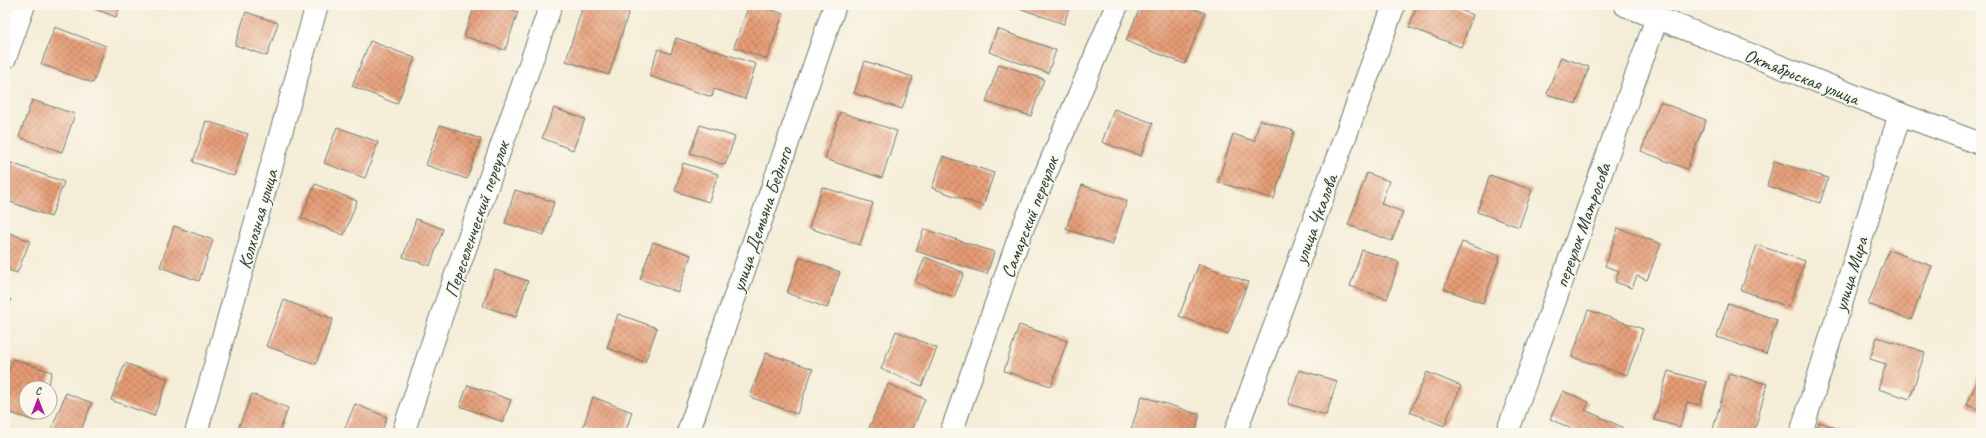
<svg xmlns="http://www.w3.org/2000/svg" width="1986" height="438" font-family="Caveat,sans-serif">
  <defs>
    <pattern id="building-cross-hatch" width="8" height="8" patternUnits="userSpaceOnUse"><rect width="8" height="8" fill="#e69b74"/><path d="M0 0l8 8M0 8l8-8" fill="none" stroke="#ba8060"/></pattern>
  </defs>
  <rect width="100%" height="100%" fill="#fbf7ec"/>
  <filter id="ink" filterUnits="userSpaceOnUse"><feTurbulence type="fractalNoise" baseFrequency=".025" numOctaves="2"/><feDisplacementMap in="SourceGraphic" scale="8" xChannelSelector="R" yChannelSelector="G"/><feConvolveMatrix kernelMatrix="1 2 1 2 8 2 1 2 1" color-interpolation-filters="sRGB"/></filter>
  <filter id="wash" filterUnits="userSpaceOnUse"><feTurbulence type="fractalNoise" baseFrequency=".012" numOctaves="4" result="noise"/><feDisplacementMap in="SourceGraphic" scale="16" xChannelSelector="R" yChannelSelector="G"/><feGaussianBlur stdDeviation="0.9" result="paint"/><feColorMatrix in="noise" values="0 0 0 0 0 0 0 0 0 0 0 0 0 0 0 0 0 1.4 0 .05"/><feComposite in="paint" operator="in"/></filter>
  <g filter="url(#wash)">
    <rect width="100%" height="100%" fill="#f4edd7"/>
    <g id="blocks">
      <!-- building -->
      <g fill="url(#building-cross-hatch)">
        <polygon points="84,5 120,5 116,17"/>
        <polygon points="475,5 498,5 518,12 505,50 464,36"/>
        <polygon points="583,5 610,5 629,11 609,75 566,61"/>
        <polygon points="749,5 759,5 783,14 767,59 734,47"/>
        <polygon points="1020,5 1070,5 1064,24 1019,8"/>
        <polygon points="1141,5 1185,5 1205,13 1185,64 1126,41"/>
        <polygon points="1417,5 1447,5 1473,15 1461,47 1409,27"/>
        <polygon points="246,12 278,23 267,56 235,45"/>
        <polygon points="55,27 106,46 93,83 41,64"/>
        <polygon points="997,29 1056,50 1048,73 989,52"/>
        <polygon points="676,38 756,64 745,99 714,89 712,97 649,76 658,49 671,54"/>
        <polygon points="370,41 415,58 397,104 352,86"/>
        <polygon points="1561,57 1589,67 1576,104 1547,94"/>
        <polygon points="865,61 913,77 902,109 854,93"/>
        <polygon points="999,64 1044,79 1031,116 986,102"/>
        <polygon points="32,100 75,114 62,152 19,137"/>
        <polygon points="1660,102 1706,120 1687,169 1641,151"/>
        <polygon points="554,108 585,119 573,150 542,138"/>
        <polygon points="1114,109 1153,123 1141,156 1102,142"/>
        <polygon points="840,112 897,131 882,178 825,159"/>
        <polygon points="1260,120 1294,131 1274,199 1218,182 1233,134 1254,141"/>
        <polygon points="206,121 248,134 234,176 193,162"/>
        <polygon points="440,125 481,139 467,179 426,165"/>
        <polygon points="700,125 735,137 725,165 690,153"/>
        <polygon points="337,127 378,142 365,178 324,163"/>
        <polygon points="943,156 994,173 983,206 932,188"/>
        <polygon points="1774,161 1828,178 1820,203 1767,186"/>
        <polygon points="11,163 64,182 51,217 5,200 5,178"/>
        <polygon points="683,163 718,174 709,202 675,191"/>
        <polygon points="1367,173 1389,181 1381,204 1403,212 1392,241 1348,225"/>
        <polygon points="1490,175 1532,190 1519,227 1477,212"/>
        <polygon points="315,184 357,201 344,235 301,218"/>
        <polygon points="1082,185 1127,201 1112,245 1066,229"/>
        <polygon points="822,187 873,203 860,245 809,228"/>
        <polygon points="515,190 554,202 544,235 505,223"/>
        <polygon points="416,219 443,229 430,266 403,257"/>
        <polygon points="174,226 213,240 199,281 160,267"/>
        <polygon points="1618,228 1661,244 1647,280 1637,276 1632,288 1615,282 1619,271 1605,266"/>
        <polygon points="924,229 994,252 987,274 916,251"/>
        <polygon points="5,231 30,241 17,273 5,269"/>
        <polygon points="653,242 691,255 678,292 640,279"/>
        <polygon points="1462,242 1500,256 1483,303 1444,289"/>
        <polygon points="1757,245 1805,261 1789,307 1741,290"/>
        <polygon points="1362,250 1399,262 1387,299 1350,286"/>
        <polygon points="1889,250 1932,266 1911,320 1868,304"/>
        <polygon points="1981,253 1981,266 1977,264"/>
        <polygon points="800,257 840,272 827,308 787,293"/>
        <polygon points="925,257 964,273 954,297 915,282"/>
        <polygon points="1199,264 1248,282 1228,334 1179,316"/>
        <polygon points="495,270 528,281 516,317 483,306"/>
        <polygon points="5,298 11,300 5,314"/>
        <polygon points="284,300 333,319 316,364 266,346"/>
        <polygon points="1728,303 1777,320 1766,354 1717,337"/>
        <polygon points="1588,310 1643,329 1627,375 1572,357"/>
        <polygon points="618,314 657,328 645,362 607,348"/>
        <polygon points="1019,325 1067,341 1051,386 1004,371"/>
        <polygon points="896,331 937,348 922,386 881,369"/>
        <polygon points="1877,337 1925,352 1910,399 1878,389 1886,364 1870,359"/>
        <polygon points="766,353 813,369 797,414 750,397"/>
        <polygon points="13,359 52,372 47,388 26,388 26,412 38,412 35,421 5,411 5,381"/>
        <polygon points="125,363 168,379 154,416 111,400"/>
        <polygon points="1299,370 1337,381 1326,415 1288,404"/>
        <polygon points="1981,370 1981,410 1967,405"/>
        <polygon points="1668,371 1707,382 1700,405 1687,402 1680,427 1654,420"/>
        <polygon points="1427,372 1461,386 1444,426 1410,412"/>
        <polygon points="1729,373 1767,384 1754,433 1712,433"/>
        <polygon points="888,384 925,399 911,433 875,433 868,430"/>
        <polygon points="468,385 511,400 503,422 460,406"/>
        <polygon points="1563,391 1589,402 1585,410 1622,427 1619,433 1581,433 1550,419"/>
        <polygon points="66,393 92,403 80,433 50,433"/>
        <polygon points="252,394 288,408 279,433 236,433"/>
        <polygon points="1142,396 1200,415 1194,433 1130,432"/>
        <polygon points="593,397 632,412 625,433 599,433 583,427"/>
        <polygon points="355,404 387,417 381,433 343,433"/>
        <polygon points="1819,422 1850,433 1815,433"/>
      </g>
    </g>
  </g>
  <g filter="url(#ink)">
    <use href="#blocks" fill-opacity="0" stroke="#6a7b6d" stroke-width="1"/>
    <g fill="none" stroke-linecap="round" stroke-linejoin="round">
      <!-- minor casing -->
      <g stroke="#6a7b6d" stroke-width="24">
        <g id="minor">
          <polyline points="1625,5 1900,114 1981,144"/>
          <polyline points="5,58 24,5"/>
          <polyline points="196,433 317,5"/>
          <polyline points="403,433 441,317 551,5"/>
          <polyline points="688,433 835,5"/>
          <polyline points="951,433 1021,232 1117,5"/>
          <polyline points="1235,433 1394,5"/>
          <polyline points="1507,433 1657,18"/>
          <polyline points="1801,433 1900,114"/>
        </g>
      </g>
      <!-- minor -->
      <use href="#minor" stroke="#fff" stroke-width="22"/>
    </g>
  </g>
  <g text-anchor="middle" stroke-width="3" stroke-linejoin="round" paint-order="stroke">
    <!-- street labels -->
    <g font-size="19" fill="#1f3d34" stroke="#fbf7ec">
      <text transform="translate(1802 76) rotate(22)" y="7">Октябрьская улица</text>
      <text transform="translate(1029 217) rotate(-69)" y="7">Самарский переулок</text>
      <text transform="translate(257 219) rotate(-74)" y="7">Колхозная улица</text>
      <text transform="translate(476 219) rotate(-71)" y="7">Переселенческий переулок</text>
      <text transform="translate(761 219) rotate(-71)" y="7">улица Демьяна Бедного</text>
      <text transform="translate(1315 219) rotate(-70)" y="7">улица Чкалова</text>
      <text transform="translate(1582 225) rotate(-70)" y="7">переулок Матросова</text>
      <text transform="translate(1850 274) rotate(-73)" y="7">улица Мира</text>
    </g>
  </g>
  <!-- margin -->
  <rect width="1986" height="438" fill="none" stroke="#fbf7ec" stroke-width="20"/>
  <!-- north arrow -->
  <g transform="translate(38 400)"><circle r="19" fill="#fbf7ec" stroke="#a3ada2"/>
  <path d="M0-3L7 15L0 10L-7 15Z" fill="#b5179e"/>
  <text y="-6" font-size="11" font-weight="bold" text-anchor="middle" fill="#1f3d34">С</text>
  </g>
</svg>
